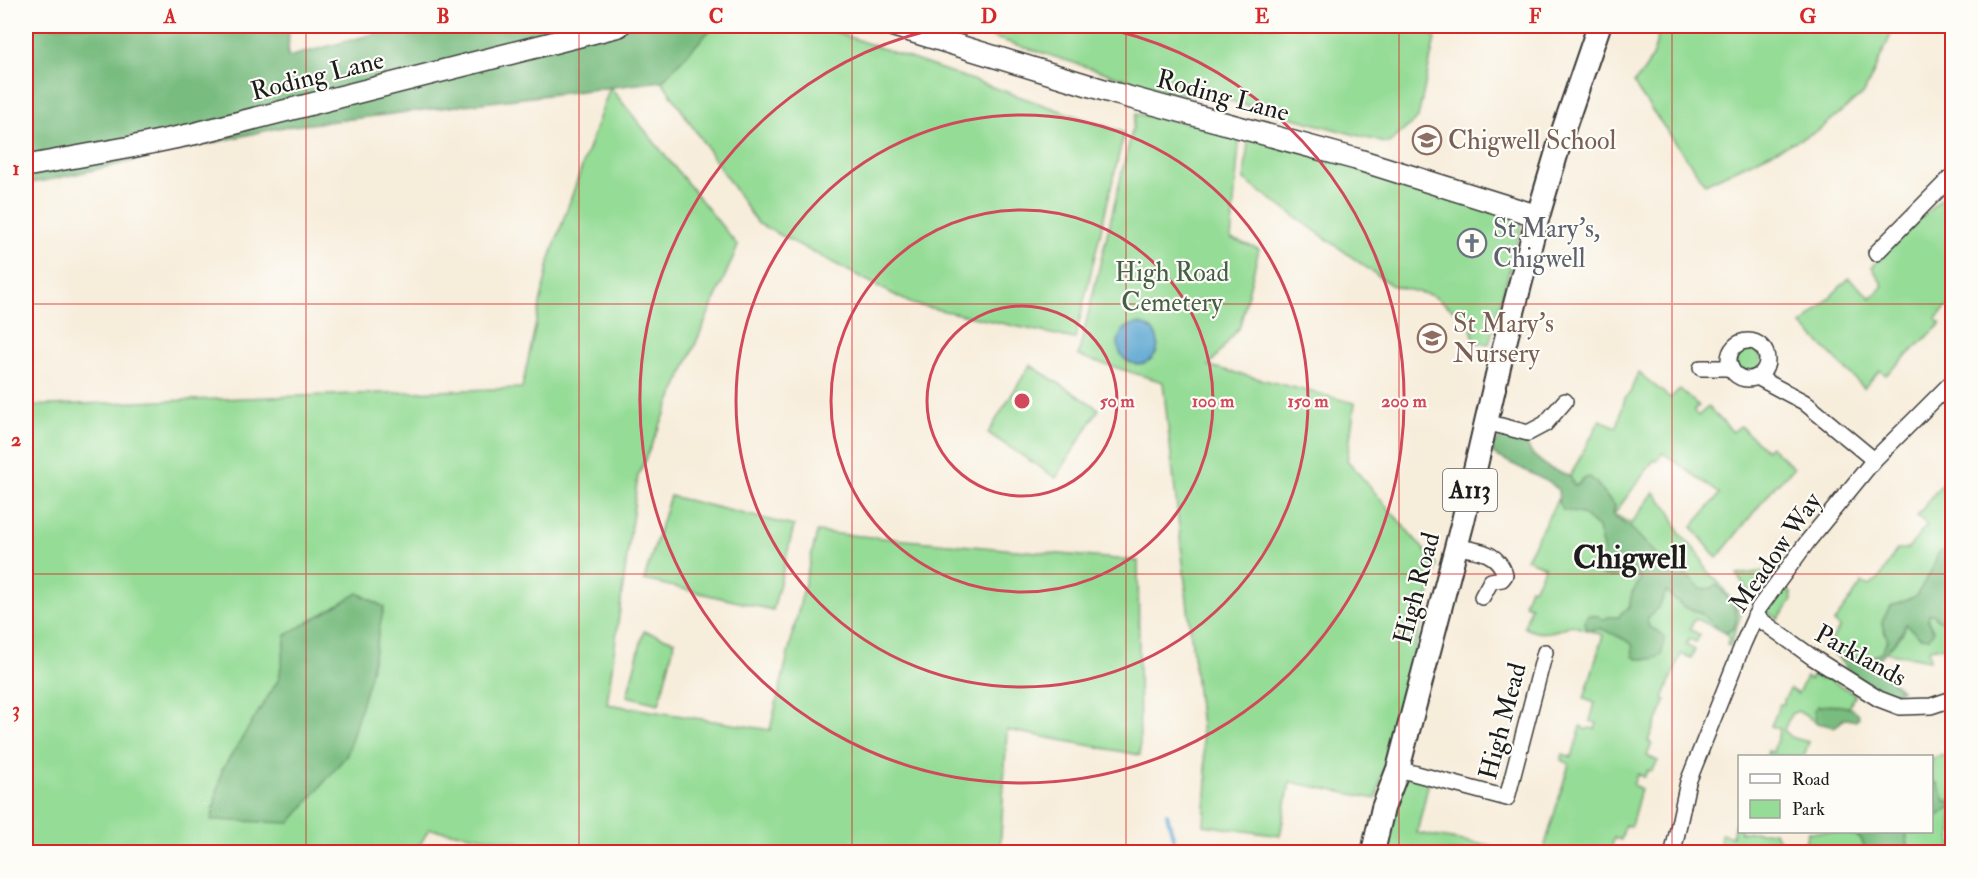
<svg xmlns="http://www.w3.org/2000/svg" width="1978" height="878" font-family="'IM FELL Double Pica',serif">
  <rect width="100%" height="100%" fill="#fdfcf7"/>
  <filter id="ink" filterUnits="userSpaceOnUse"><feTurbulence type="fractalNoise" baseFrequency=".0167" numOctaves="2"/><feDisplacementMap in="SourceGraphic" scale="12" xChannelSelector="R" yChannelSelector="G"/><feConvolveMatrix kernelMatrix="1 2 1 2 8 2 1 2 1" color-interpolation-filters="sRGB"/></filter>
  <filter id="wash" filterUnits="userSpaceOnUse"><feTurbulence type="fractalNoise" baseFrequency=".008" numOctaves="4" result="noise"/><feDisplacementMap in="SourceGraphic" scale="24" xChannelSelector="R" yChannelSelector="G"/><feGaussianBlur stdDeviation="1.35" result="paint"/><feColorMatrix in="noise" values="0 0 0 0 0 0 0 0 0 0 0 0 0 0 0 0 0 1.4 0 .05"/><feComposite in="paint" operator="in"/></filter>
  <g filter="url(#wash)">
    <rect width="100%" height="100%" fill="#f7eddb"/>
    <!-- green -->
    <g fill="#95dc96" stroke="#587c59" stroke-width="1.5">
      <polygon points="709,26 818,26 1124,133 1075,339 912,304 757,223 662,81"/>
      <polygon points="957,26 1421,26 1435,38 1418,118 1389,143 1385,143 1227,100 1166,92"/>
      <path d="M 1659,26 L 1895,26 L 1864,93 L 1819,130 L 1705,184 L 1639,92 L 1634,83 C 1653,61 1655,53 1659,26 Z"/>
      <polygon points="610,87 738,246 638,476 607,704 770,730 817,532 1138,561 1140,755 1007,730 1000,852 586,852 429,829 416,852 26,852 26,406 522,388 550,258"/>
      <polygon points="1136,114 1240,132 1231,239 1259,249 1240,326 1209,366 1355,403 1347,460 1437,565 1376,799 1290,782 1280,836 1204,825 1207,781 1163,382 1078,356"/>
      <polygon points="1249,133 1523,221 1489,344 1475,342 1469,321 1433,296 1391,285 1244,180"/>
      <polygon points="1952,188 1952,302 1936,318 1941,324 1886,375 1880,370 1864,388 1802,325 1849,278 1871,298 1883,286 1872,267"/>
      <circle cx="1748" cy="360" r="13"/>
      <polygon points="1030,365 1099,409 1056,478 988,433"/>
      <path d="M 1638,372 L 1670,398 L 1680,389 L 1699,406 L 1694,411 L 1698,416 L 1708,407 L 1733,432 L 1740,426 L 1766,450 L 1770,446 L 1794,468 L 1775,486 L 1717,558 L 1692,527 L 1720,494 L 1663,453 L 1657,461 L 1654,460 L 1614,514 L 1631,524 L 1654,492 L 1669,509 L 1680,534 L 1699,554 L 1707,571 L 1720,584 L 1741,614 L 1730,646 L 1727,645 L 1729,637 L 1726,633 L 1695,618 L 1690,629 L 1700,635 L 1696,642 L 1689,639 L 1686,645 L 1695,650 L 1691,658 L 1681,654 L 1663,698 L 1666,700 L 1648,741 L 1652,743 L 1647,756 L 1658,761 L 1652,771 L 1648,770 L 1644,777 L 1638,774 L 1633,785 L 1641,789 L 1631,826 L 1625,825 L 1621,840 L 1614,838 L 1611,850 L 1615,852 L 1543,852 L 1569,764 L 1561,760 L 1563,754 L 1572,757 L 1581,726 L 1586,730 L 1589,728 L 1595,729 L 1597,723 L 1590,721 L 1595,703 L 1584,699 L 1603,635 L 1571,625 C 1555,632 1540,637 1524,627 L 1531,606 L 1524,604 L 1530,588 L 1534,589 L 1545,567 L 1526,559 L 1600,420 L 1617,427 L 1625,398 L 1630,393 Z"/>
      <polygon points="1952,471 1952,543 1938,554 1933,568 1916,596 1890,607 1884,631 1888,639 1881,653 1868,659 1838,657 1826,648 1840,627 1834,622 1862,583 1869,586 1879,579 1897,549 1908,549 1927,525 1917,516"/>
      <polygon points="670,496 794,526 773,610 644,580"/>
      <polygon points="1771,570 1773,573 1757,597 1751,595 1737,575"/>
      <polygon points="1781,586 1791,593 1792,600 1778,619 1767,612 1765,607"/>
      <polygon points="1952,613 1952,646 1929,649 1930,660 1885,652 1903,633 1906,624 1920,637 1928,621 1929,614 1933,614 1944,621"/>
      <polygon points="644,631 675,641 659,704 627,696"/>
      <polygon points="1813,675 1822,680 1823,676 1855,694 1849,707 1826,706 1814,710 1817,723 1798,711 1791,714 1784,730 1790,737 1809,742 1804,756 1771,756 1767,755 1768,751 1773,752 1780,729 1771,726 1780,704 1784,704 1784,700 1790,689 1798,694 1806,677 1810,680"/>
      <polygon points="1952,752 1952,800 1946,802 1937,783 1932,782 1932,758 1942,755 1943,758"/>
      <polygon points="1401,769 1430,777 1417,833 1491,846 1494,852 1385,852"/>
      <polygon points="1952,806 1952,852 1909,852 1906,832 1932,832 1932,816 1938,816"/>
      <path d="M 1735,824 L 1739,826 L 1740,832 L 1774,832 C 1780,843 1791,847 1803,849 L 1808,832 C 1821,832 1858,829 1863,843 C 1864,846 1864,849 1865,852 L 1737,852 L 1737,845 L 1720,843 L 1721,834 L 1732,837 Z"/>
    </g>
    <!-- forest -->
    <g fill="#78bc7f" stroke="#4a6c4e" stroke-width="1.5">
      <polygon points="26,26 289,26 288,57 403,26 714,26 662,81 277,128 54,179 26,184"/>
      <path d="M 1507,436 L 1520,443 L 1523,439 L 1532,454 L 1549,468 L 1570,476 L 1574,485 L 1578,485 L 1582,479 L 1590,477 C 1601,485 1604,497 1615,505 L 1613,516 L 1631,528 L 1666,564 L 1680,569 L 1701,589 L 1711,588 L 1717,585 C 1730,601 1742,606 1734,628 L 1726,633 L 1719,629 L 1699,612 L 1684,607 L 1666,592 L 1660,605 L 1647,620 L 1649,627 L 1660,632 L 1664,638 L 1662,655 L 1652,659 L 1637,659 L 1633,656 L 1632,644 C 1630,642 1604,629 1601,629 C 1597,628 1591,630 1586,630 L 1585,620 L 1588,615 L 1598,616 L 1603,620 L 1608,617 L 1619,617 L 1621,613 L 1629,608 L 1632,593 L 1640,581 L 1639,575 C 1624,573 1613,580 1599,574 L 1599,565 L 1604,553 L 1598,528 L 1582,514 L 1563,510 L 1559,504 L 1558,490 L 1552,484 L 1493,454 L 1492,445 L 1497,443 L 1499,438 Z"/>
      <path d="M 1952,543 L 1952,598 L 1951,600 L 1952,613 L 1944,621 L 1939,620 L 1933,614 L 1929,614 L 1928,621 L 1934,631 L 1929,638 L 1920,637 L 1906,624 C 1901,639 1886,650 1877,662 L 1885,674 L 1901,690 C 1895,693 1888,695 1882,693 C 1867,687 1845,671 1838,657 L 1868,659 L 1881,653 L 1888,639 L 1882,621 L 1890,607 L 1916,596 L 1933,569 L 1938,554 Z"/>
      <polygon points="358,593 384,607 370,675 347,755 290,823 211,820 222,770 279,679 286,635"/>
      <path d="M 1818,706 C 1831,705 1854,703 1859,717 L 1856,721 L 1847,719 L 1841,720 L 1840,723 L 1834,727 L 1817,723 L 1814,710 Z"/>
      <polygon points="1932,782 1937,783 1946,802 1952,800 1952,806 1938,816 1932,816 1932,807 1935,806 1932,795"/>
      <polygon points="1835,832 1906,832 1909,852 1865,852 1863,843 1858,836"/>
    </g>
    <!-- water -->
    <circle fill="#58a4d0" stroke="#3a6076" stroke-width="1.5" cx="1138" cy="344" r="20"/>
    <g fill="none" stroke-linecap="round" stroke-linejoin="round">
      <!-- stream -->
      <polyline stroke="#58a4d0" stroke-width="4" points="1167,814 1177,852"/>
    </g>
  </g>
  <g filter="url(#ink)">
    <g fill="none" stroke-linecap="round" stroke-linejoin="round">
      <!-- street casing -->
      <g stroke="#3d3b39" stroke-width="18">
        <g id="street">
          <polyline points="1876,253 1952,176"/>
          <circle cx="1748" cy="360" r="19"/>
          <polyline points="1701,368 1731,368"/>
          <polyline points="1757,377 1804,402 1874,460"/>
          <polyline points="1486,422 1528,433 1545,424 1565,401"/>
          <path d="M 1456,547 C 1476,550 1498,551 1505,575 L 1502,579 L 1491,581 L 1482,597"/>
          <polyline points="1755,616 1812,657 1879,699 1900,707 1931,706 1952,699"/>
          <polyline points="1398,769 1507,798 1545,652"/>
          <polyline points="1673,852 1688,782 1743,644 1759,608 1808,541 1874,460 1952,382"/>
        </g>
      </g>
      <!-- secondary casing -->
      <g stroke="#3d3b39" stroke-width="24">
        <g id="secondary">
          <polyline points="894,26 1117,94 1356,159 1538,216"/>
          <polyline points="26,166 131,147 193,134 619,26"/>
        </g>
      </g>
      <!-- primary casing -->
      <g stroke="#3d3b39" stroke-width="26">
        <polyline id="primary" points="1373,852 1383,808 1398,769 1463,521 1501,358 1538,216 1564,128 1599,26"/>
      </g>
      <!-- street -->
      <use href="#street" stroke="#fff" stroke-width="15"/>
      <!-- secondary -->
      <use href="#secondary" stroke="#fff" stroke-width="21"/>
      <!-- primary -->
      <use href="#primary" stroke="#fff" stroke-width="22"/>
    </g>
  </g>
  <!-- grid -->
  <path fill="none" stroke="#d62828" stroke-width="1.5" stroke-opacity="0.55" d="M 306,26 L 306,852M 579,26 L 579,852M 852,26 L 852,852M 1126,26 L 1126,852M 1399,26 L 1399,852M 1672,26 L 1672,852M 26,304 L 1952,304M 26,574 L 1952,574"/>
  <!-- distance rings -->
  <g fill="none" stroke="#d1495b" stroke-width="3">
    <circle cx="1022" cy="401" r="95"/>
    <circle cx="1022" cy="401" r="191"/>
    <circle cx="1022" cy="401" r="286"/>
    <path d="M1095 26A382 382 0 1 1 949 26"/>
  </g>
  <!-- icons -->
  <defs>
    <g id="school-ring" transform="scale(1.5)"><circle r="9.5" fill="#fdfcf7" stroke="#8d6e63" stroke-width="1.5"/><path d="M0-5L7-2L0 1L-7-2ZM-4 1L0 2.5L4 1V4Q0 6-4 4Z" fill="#8d6e63"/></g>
    <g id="church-ring" transform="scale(1.5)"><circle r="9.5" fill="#fdfcf7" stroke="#6b7280" stroke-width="1.5"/><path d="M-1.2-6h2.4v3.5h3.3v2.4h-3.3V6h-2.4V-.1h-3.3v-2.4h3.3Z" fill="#6b7280"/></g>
  </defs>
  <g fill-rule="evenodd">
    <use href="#school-ring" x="1427" y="140"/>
    <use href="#church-ring" x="1472" y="243"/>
    <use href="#school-ring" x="1432" y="338"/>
  </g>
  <g text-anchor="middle" stroke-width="4.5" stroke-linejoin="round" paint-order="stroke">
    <!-- shield labels -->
    <rect fill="#fdfcf7" stroke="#605f5e" stroke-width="1.5" x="1443" y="469" width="54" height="42" rx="4.5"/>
    <g font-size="24" font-weight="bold" fill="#1c1c1c">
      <text x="1470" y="498">A113</text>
    </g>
    <!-- street labels -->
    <g font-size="26" fill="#1c1c1c" stroke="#fdfcf7">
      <text transform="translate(317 75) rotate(-14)" y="9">Roding Lane</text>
      <text transform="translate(1223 95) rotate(15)" y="9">Roding Lane</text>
      <text transform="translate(1775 552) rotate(-55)" y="9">Meadow Way</text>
      <text transform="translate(1416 588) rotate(-75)" y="9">High Road</text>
      <text transform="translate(1861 655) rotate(29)" y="9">Parklands</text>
      <text transform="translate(1502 721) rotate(-75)" y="9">High Mead</text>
    </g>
    <!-- education labels -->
    <g font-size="26" fill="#785e54" stroke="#fdfcf7" text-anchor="start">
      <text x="1448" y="149">Chigwell School</text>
      <text x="1453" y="332">St Mary's<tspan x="1453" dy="30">Nursery</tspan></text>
    </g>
    <!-- worship labels -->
    <g font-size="26" fill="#5b616d" stroke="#fdfcf7" text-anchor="start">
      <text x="1493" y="237">St Mary's,<tspan x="1493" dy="30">Chigwell</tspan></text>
    </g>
    <!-- park labels -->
    <g font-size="26" fill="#465f47" stroke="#fdfcf7">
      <text x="1172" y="281">High Road<tspan x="1172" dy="30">Cemetery</tspan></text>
    </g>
    <!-- district labels -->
    <g font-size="32" font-weight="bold" fill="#1c1c1c" stroke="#fdfcf7">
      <text x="1630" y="568">Chigwell</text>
    </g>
  </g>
  <circle cx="1022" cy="401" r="9" fill="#d1495b" stroke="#fdfcf7" stroke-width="3"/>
  <g font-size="18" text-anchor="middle" font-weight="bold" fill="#d1495b" stroke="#fdfcf7" stroke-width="4.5" stroke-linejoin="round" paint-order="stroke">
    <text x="1117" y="407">50 m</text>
    <text x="1213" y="407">100 m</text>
    <text x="1308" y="407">150 m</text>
    <text x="1404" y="407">200 m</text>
  </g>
  <!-- margin -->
  <rect width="1978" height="878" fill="none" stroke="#fdfcf7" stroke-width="66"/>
  <!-- legend -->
  <rect x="1738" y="755" width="195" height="78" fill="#fdfcf7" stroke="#a3a29f" stroke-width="1.5"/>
  <rect x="1750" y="774" width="30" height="9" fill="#ffffff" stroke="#a3a29f" stroke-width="1.5"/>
  <text x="1792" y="785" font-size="18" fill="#1c1c1c">Road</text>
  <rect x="1750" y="800" width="30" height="18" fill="#95dc96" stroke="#a3a29f" stroke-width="1.5"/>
  <text x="1792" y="815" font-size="18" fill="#1c1c1c">Park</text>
  <rect x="33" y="33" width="1912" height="812" fill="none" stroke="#d62828" stroke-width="2"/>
  <g font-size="20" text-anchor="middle" font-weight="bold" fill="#d62828">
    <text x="170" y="23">A</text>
    <text x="443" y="23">B</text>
    <text x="716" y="23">C</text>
    <text x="989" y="23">D</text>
    <text x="1262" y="23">E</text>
    <text x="1535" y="23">F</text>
    <text x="1808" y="23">G</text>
    <text x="16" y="175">1</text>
    <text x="16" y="446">2</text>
    <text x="16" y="716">3</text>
  </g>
</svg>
